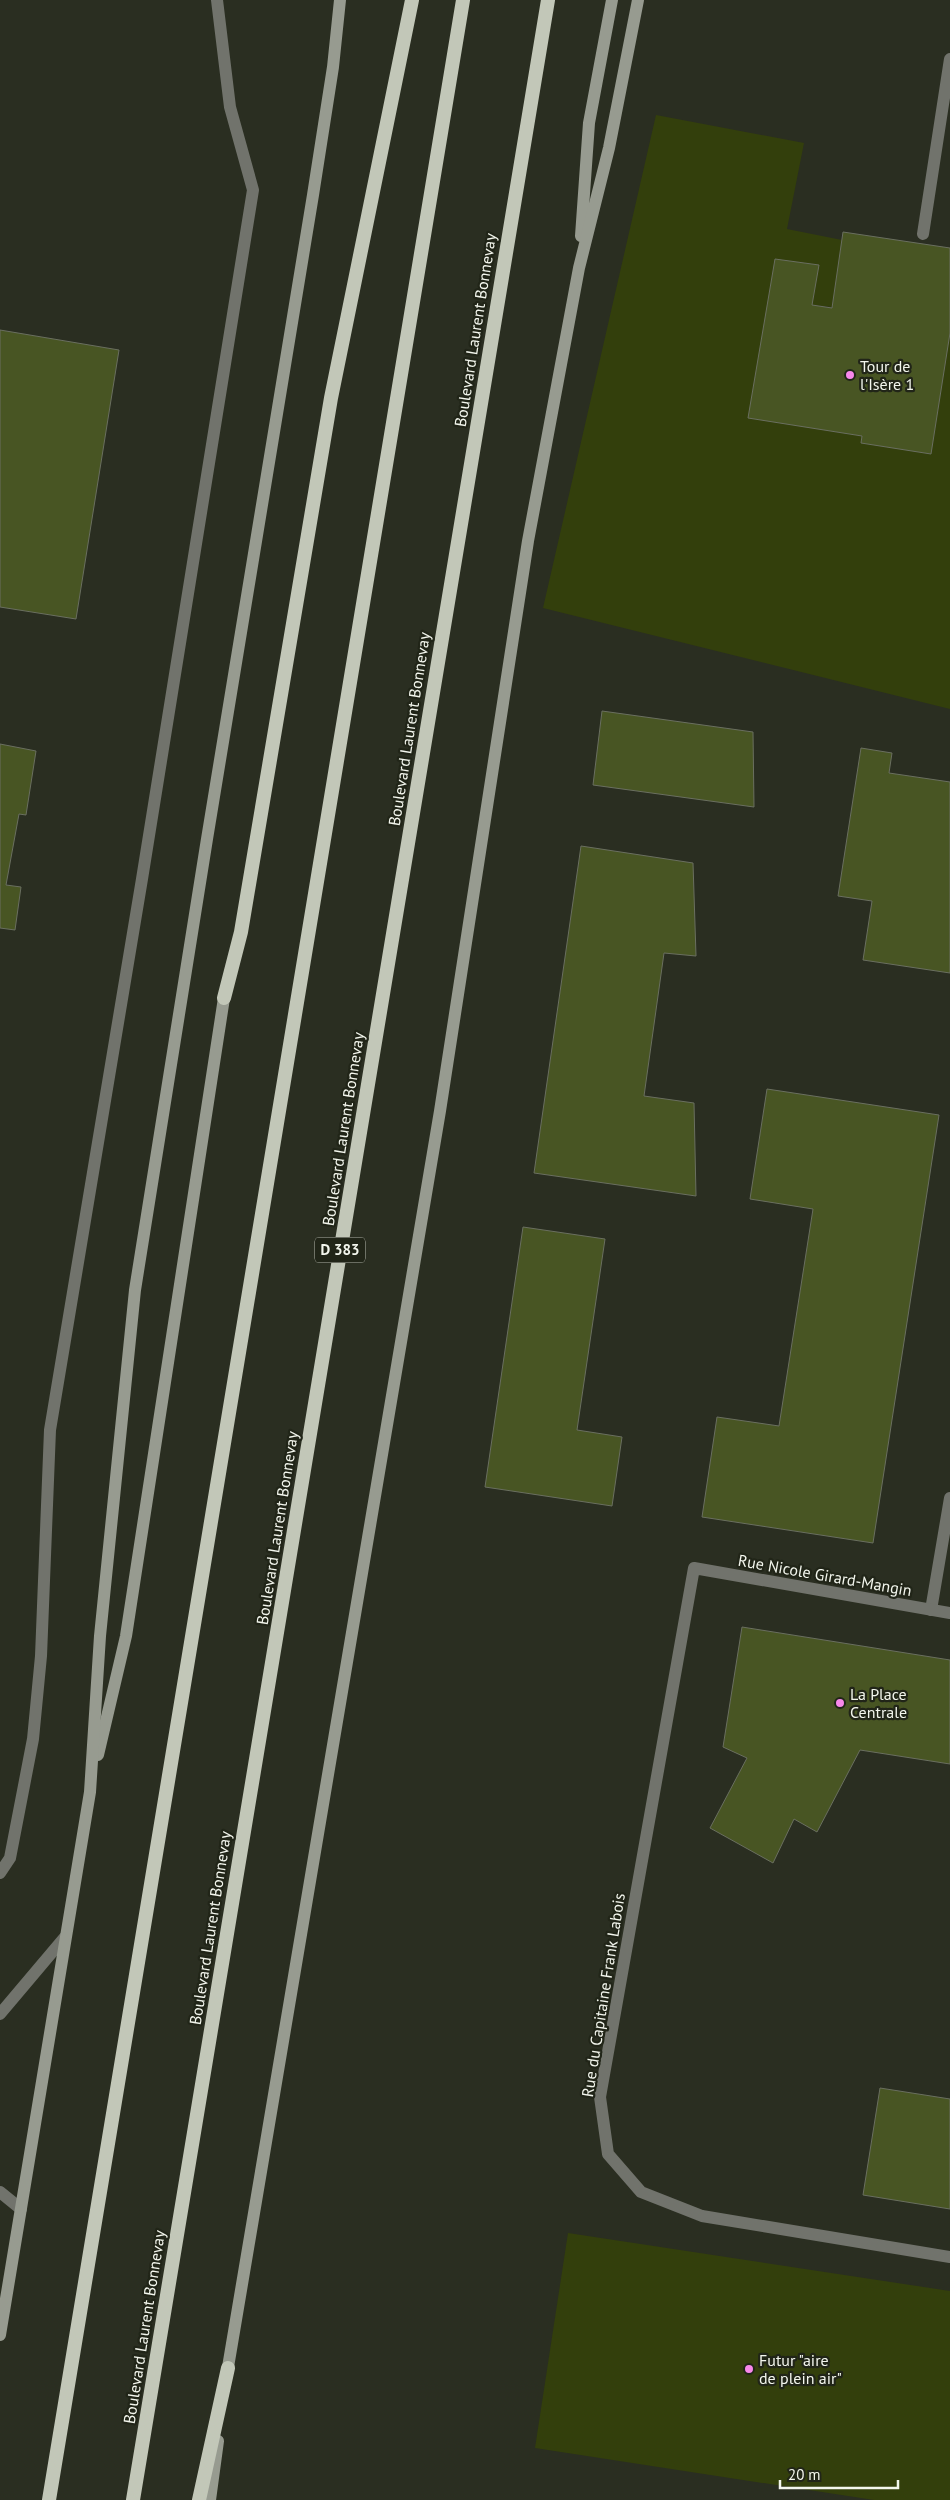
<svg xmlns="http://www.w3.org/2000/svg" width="950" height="2500" font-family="'PT Sans',sans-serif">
  <rect width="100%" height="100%" fill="#2a2e21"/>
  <!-- green -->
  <g fill="#333f0c">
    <polygon points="656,115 804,143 787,229 842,240 832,307 812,305 819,265 775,259 749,418 862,436 861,443 931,454 950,333 950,709 543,608"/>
    <polygon points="568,2233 950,2291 950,2500 874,2500 535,2448"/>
  </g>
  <!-- building -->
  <g fill="#485523" stroke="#6a6f60">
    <polygon points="843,232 950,248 950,333 931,454 861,443 862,436 748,418 775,259 819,265 812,305 832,308"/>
    <polygon points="0,330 119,350 76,619 0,607"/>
    <polygon points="602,711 753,732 754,807 593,785"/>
    <polygon points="0,744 36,751 26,815 19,814 6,885 21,887 15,930 0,928"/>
    <polygon points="861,748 892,753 889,773 950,782 950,973 863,960 872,901 838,896"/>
    <polygon points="581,846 693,863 696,956 664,953 644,1096 694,1103 696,1196 534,1173"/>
    <polygon points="767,1089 939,1115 873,1543 702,1517 717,1417 779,1426 813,1209 750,1199"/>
    <polygon points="523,1227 605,1239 577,1430 622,1437 612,1506 485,1487"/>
    <polygon points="742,1627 950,1660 950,1764 860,1750 817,1832 794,1819 773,1863 710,1828 747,1758 723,1747"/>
    <polygon points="880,2088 950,2099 950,2209 863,2195"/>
  </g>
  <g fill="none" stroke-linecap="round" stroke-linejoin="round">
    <!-- service -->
    <g stroke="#71736c" stroke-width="12">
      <polyline points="923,234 950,59"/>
      <polyline points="0,1873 10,1858 33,1739 41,1656 50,1430 142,879 253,190 230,107 217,0"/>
      <polyline points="0,2014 65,1937"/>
      <polyline points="0,2192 21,2209"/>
    </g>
    <!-- minor -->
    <g stroke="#71736c" stroke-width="12">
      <polyline points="931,1610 950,1498"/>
      <polyline points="950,1613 694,1568 600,2097 608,2154 641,2192 702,2216 950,2257"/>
    </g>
    <!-- secondary -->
    <g stroke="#979b90" stroke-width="12">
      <polyline points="581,236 589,123 612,0"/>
      <polyline points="98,1755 126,1636 224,998"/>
      <polyline points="0,2335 90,1792 100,1636 135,1290 207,839 313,195 333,67 340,0"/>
      <polyline points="226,2379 440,1111 528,541 579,268 609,148 638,0"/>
      <polyline points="210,2500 218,2441"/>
    </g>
    <!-- trunk -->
    <g stroke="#c2c7b8" stroke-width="14">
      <polyline points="224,998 241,932 331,398 412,0"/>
      <polyline points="49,2500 463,0"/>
      <polyline points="133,2500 548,0"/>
      <polyline points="199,2500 228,2368"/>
    </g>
  </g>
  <!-- markers -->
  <g fill="#f888ea" stroke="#212518" stroke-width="2">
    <circle cx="850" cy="375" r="5"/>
    <circle cx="840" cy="1703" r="5"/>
    <circle cx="749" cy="2369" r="5"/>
  </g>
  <g text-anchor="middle" stroke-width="4.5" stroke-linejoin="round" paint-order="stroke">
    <!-- shield labels -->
    <rect fill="#212518" stroke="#b4b7ad" stroke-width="1" x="315" y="1237.5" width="50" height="25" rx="4"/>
    <g font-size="15" font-weight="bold" fill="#f3f6ed">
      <text x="340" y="1255">D 383</text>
    </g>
    <!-- street labels -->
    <g font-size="16" fill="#f3f6ed" stroke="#212518">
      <text transform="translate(475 330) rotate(-81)" y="6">Boulevard Laurent Bonnevay</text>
      <text transform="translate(409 729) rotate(-81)" y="6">Boulevard Laurent Bonnevay</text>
      <text transform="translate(343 1129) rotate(-81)" y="6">Boulevard Laurent Bonnevay</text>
      <text transform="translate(277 1528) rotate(-81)" y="6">Boulevard Laurent Bonnevay</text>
      <text transform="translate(825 1575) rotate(10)" y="6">Rue Nicole Girard-Mangin</text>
      <text transform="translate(210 1928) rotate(-81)" y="6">Boulevard Laurent Bonnevay</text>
      <text transform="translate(603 1995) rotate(-81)" y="6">Rue du Capitaine Frank Labois</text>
      <text transform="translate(144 2327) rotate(-81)" y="6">Boulevard Laurent Bonnevay</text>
    </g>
    <!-- poi labels -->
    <g font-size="16" fill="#f3f6ed" stroke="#212518" text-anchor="start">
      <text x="860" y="372">Tour de<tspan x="860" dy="18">l'Isère 1</tspan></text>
      <text x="850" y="1700">La Place<tspan x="850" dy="18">Centrale</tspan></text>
      <text x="759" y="2366">Futur "aire<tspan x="759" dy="18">de plein air"</tspan></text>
    </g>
  </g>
  <!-- scale -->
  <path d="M780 2480v8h118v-8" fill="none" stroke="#f3f6ed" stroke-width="2.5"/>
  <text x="788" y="2480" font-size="15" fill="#f3f6ed" stroke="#212518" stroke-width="4" paint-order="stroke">20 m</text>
</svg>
